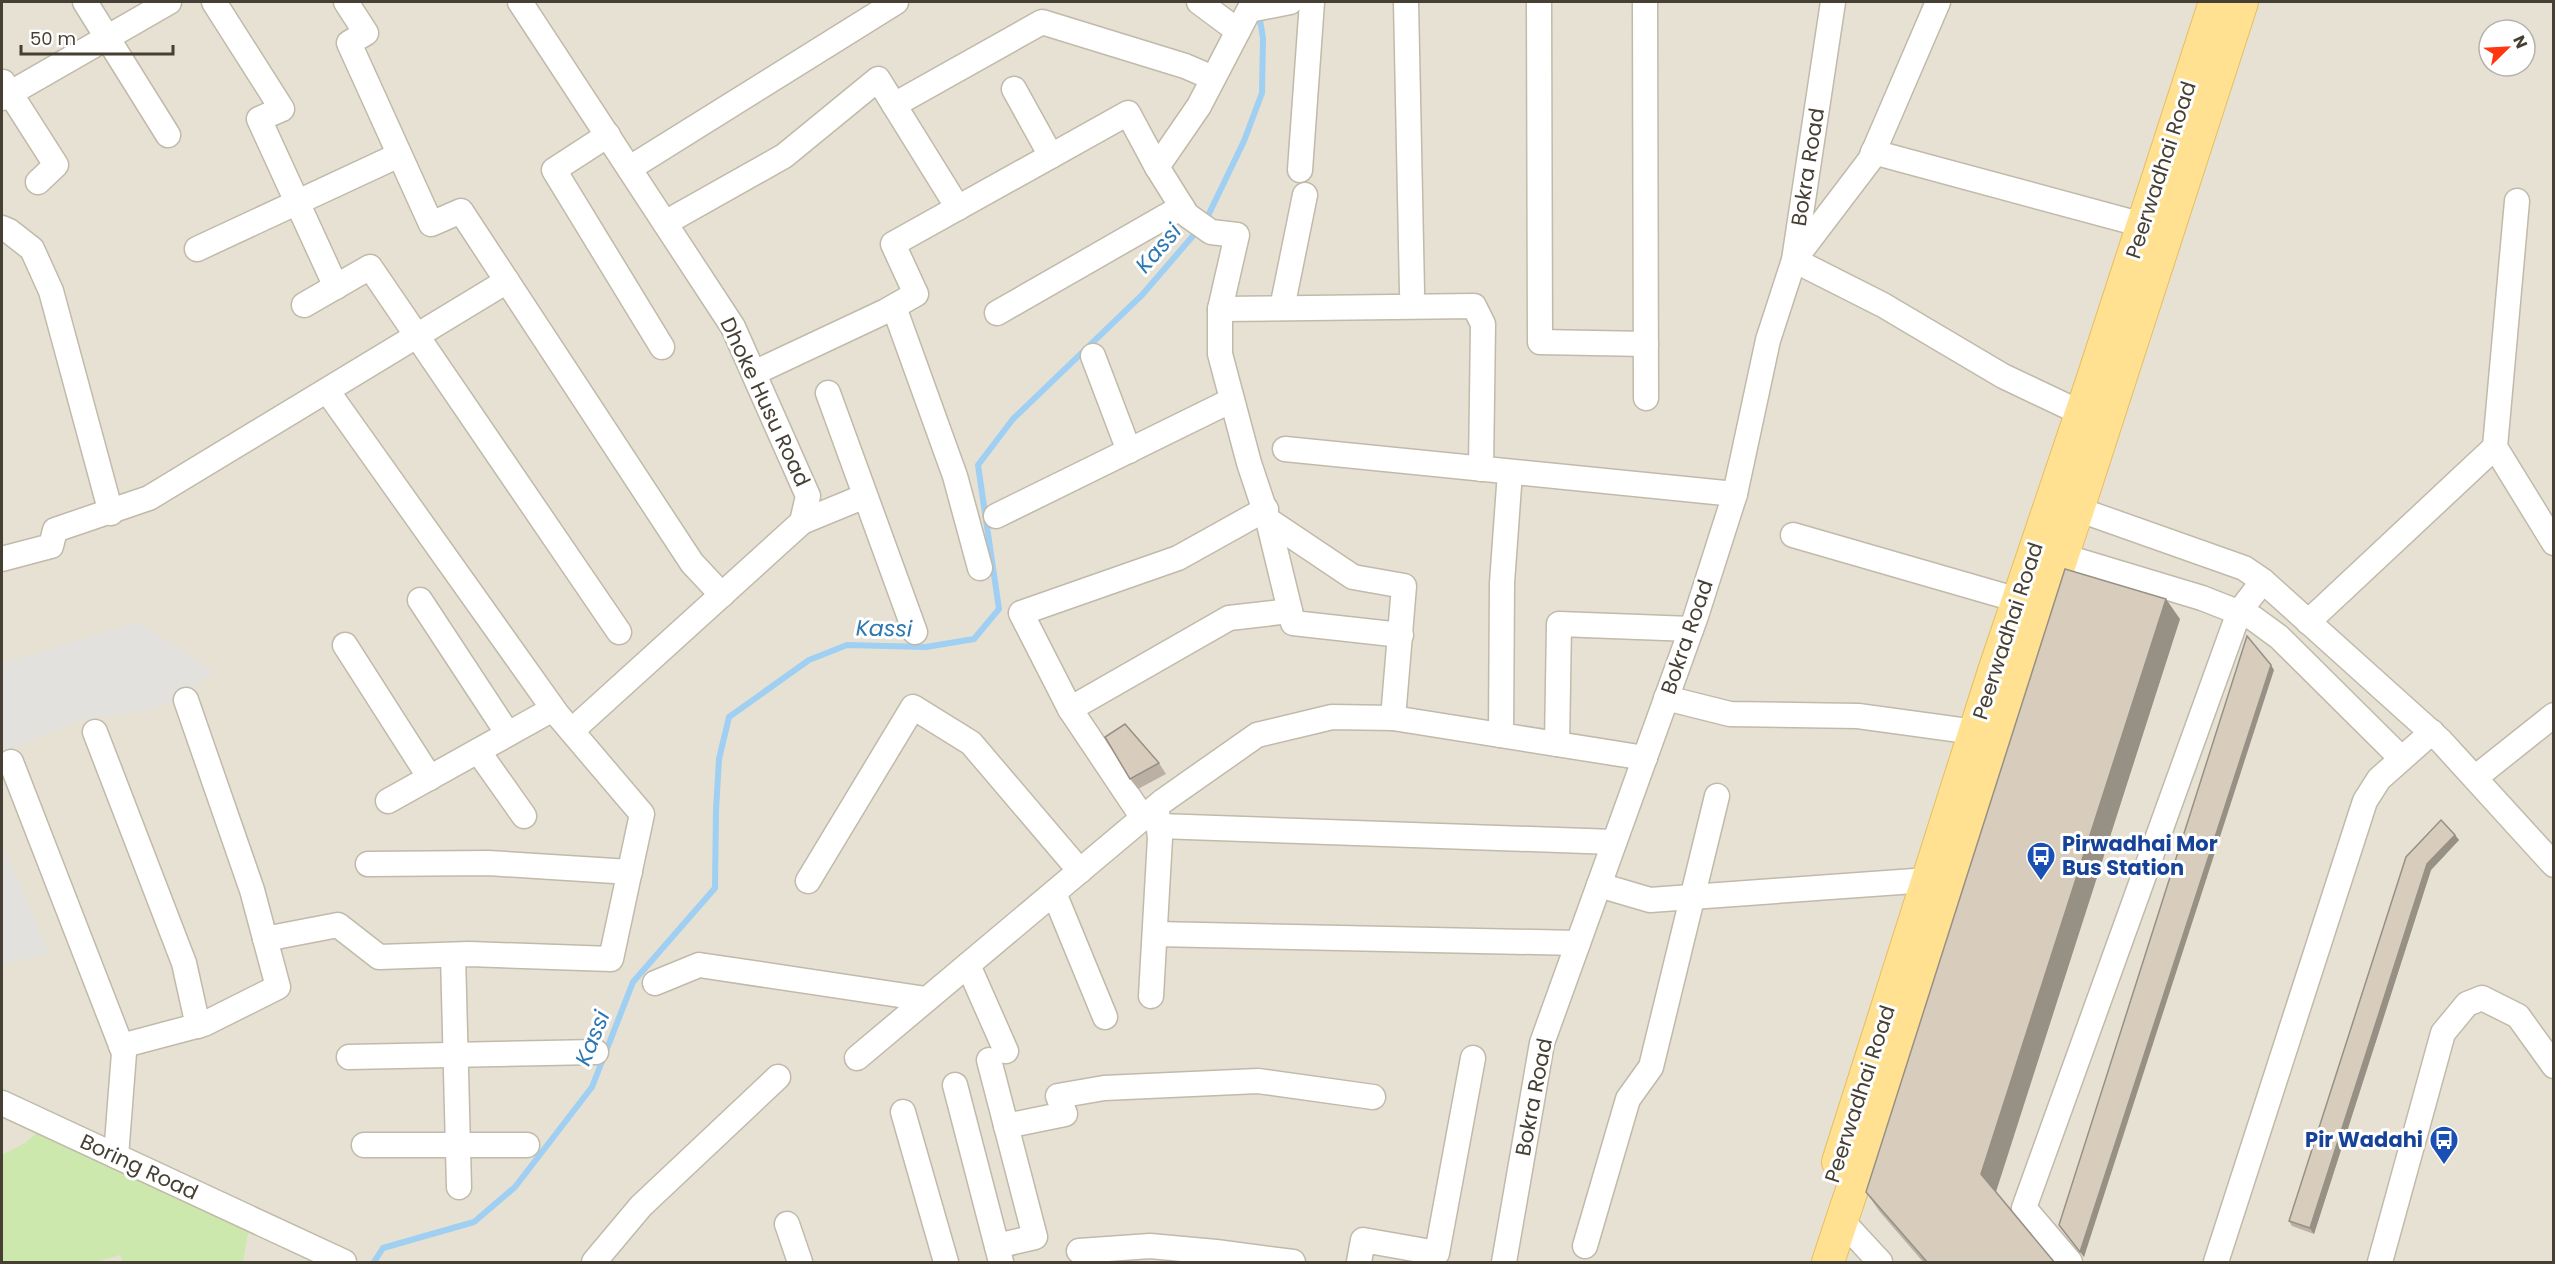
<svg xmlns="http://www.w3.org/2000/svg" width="2555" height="1264" font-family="Poppins,sans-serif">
  <rect width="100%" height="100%" fill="#f3efe5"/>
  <!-- residential -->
  <path fill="#e7e1d3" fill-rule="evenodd" d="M 2,2 L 2553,2 L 2553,1262 L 2,1262 ZM 2489,30 L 2525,30 L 2525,66 L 2489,66 Z"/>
  <!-- green -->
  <polygon fill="#cce8ac" points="43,1128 249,1226 243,1262 123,1262 120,1255 95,1262 2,1262 2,1155 25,1143"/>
  <!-- parking -->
  <g fill="#e3e1dd">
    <polygon points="138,622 215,672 166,705 143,711 80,720 13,748 2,765 2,664"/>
    <polygon points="2,842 49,953 9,963 2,968"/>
  </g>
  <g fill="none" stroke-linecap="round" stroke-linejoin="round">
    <!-- stream -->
    <g stroke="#9fcff2" stroke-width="6">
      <polyline points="1205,222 1244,141 1262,93 1263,38 1259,14"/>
      <polyline points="374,1262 383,1248 474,1222 515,1187 592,1087 633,982 715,888 716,810 719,759 729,717 809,660 847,645 926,647 974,639 999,609 978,465 1013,419 1142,295 1198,230"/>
    </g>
    <!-- minor casing -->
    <g stroke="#c1baaa" stroke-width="27">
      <g id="minor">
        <polyline points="85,2 168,135"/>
        <polyline points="214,2 282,109 259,119 336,287"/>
        <polyline points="346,2 366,33 349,43 431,224 461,211 692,563 722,595"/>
        <polyline points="520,2 733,327 808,496 802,522 577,726"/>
        <polyline points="1199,2 1238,31"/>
        <polyline points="1406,2 1412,292"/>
        <polyline points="1539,2 1540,342 1646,344"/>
        <polyline points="1645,2 1646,398"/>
        <polyline points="1938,2 1870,160 1794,260 1883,305 2003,376 2081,413"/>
        <polyline points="3,82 56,165 38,182"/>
        <polyline points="1014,89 1051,156"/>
        <polyline points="2,98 169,2"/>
        <polyline points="894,105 1042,22 1185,66 1213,78"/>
        <polyline points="608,135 554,170 662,347"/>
        <polyline points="1873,152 2143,225"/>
        <polyline points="1157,167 1187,215 1211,232 1237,235 1220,309 1220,354 1249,463 1268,520 1353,577 1404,586 1393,718"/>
        <polyline points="630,168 896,2"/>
        <polyline points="1300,170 1312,2"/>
        <polyline points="2517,201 2495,447 2554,543"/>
        <polyline points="665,223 784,156 878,79 958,208"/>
        <polyline points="2,228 9,231 32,249 51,291 111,513"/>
        <polyline points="197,249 399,155"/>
        <polyline points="304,305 370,267 619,632"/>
        <polyline points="894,307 955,476 980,568"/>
        <polyline points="1282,308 1305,195"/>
        <polyline points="1220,309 1474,306 1483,324 1481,469"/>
        <polyline points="997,313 1182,207"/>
        <polyline points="1093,356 1129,451"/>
        <polyline points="754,373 886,311 916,294 893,244 1128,113 1157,167 1199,106 1249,10 1290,2"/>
        <polyline points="828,393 915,632"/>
        <polyline points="1285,449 1735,494"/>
        <polyline points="2063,504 2244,568 2263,581 2441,741 2554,865"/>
        <polyline points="996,516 1232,400"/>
        <polyline points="1268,520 1293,623 1401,635"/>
        <polyline points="802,522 865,496"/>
        <polyline points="1793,535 2018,600"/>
        <polyline points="2046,551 2202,598 2253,618 2279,637 2401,758"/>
        <polyline points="2,559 51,546 55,530 149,498 507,281"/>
        <polyline points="420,600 508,734"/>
        <polyline points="2308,622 2495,447"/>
        <polyline points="345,645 430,778"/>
        <polyline points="1666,698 1730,714 1858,716 1975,732"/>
        <polyline points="1070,709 1021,613 1178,558 1266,509"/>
        <polyline points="95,732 184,963 198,1026"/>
        <polyline points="1501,735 1502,583 1510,472"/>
        <polyline points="1557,744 1559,624 1691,629"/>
        <polyline points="478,751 524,816"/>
        <polyline points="11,762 124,1053 116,1156"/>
        <polyline points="2476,777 2554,715"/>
        <polyline points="388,801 553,709"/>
        <polyline points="1143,818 1070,709 1229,618 1290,611"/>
        <polyline points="1159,826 1614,842"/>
        <polyline points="368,864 488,863 630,872"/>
        <polyline points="808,881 913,707 971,743 1080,871"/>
        <polyline points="1599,885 1650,900 1928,880"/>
        <polyline points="1054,893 1105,1017"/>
        <polyline points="1155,934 1578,943"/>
        <polyline points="265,939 338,925 379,957 469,954 611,959 642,814 557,714 328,392"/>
        <polyline points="453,955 459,1187"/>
        <polyline points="968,965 1006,1051"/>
        <polyline points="655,983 699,965 926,999"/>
        <polyline points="1151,996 1160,838 1157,812"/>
        <polyline points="121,1046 204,1024 278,987 252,890 186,700"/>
        <polyline points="349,1057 596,1052"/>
        <polyline points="857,1058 1163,801 1257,735 1332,717 1393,718 1645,758"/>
        <polyline points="989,1060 1035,1237 997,1246"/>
        <polyline points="955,1085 1001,1262"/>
        <polyline points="2,1103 344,1262"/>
        <polyline points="903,1112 946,1262"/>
        <polyline points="1006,1126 1065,1114 1058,1096 1104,1088 1258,1081 1373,1097"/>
        <polyline points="364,1145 527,1145"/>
        <polyline points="1842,1221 1880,1262"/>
        <polyline points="787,1224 800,1262"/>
        <polyline points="1585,1246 1628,1099 1651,1067 1717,796"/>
        <polyline points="1079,1251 1150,1246 1216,1252 1293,1262"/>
        <polyline points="594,1262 641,1206 778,1077"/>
        <polyline points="1359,1262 1363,1240 1437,1253 1473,1058"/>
        <polyline points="1504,1262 1542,1043 1696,616 1735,494 1768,340 1794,260 1833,2"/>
        <polyline points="2070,1262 2024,1208 2239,612 2263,581"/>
        <polyline points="2216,1262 2365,801 2379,779 2432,732"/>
        <polyline points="2380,1262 2443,1033 2467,1004 2482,998 2518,1016 2554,1066"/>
      </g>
    </g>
    <!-- major casing -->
    <g stroke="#e6bf5f" stroke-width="34">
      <g id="major">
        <polyline points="1838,1162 1994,671 2092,381 2215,2"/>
        <polyline points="1828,1262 2078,509 2242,2"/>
      </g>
    </g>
    <!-- minor -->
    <use href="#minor" stroke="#fff" stroke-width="24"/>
    <!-- major -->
    <use href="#major" stroke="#ffe191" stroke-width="32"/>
  </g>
  <!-- wall -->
  <g fill="#bab0a3">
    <polygon points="2180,619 1995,1192 2055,1263 1924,1263 1880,1212 1866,1192"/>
    <polygon points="1159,763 1166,774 1138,789 1130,779"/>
    <polygon points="2441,820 2455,835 2459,840 2431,870 2314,1234 2292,1226 2289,1221"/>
  </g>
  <!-- shaded-wall -->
  <g fill="#979084">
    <polygon points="2166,599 2180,619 1995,1195 1981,1174"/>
    <polygon points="2271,665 2274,670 2084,1257 2080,1252"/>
    <polygon points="2455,835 2459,840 2431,870 2314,1234 2310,1228 2427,864"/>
  </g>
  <!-- building -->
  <g fill="#d8cdbd" stroke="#979084" stroke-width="1.5">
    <polygon points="2065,569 2166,599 1981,1174 2055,1263 1928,1263 1866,1192"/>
    <polygon points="2247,636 2271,665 2080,1252 2059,1225"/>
    <polygon points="1125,724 1159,763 1130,779 1105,737"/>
    <polygon points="2441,820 2455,835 2427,864 2310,1228 2289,1221 2406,857"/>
  </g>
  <!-- icons -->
  <defs>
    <g id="bus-pin" transform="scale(1.5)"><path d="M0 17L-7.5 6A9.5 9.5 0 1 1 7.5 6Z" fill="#1a4fb4" stroke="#fff"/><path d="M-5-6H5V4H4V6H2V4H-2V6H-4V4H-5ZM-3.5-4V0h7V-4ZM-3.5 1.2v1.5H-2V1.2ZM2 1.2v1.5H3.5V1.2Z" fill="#fff"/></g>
  </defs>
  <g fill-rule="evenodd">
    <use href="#bus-pin" x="2041" y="856"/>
    <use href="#bus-pin" x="2444" y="1140"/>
  </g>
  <g text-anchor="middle" stroke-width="6" stroke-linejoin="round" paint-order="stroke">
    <!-- street labels -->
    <g font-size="21" fill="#453f34" stroke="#fff">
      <text transform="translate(1808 167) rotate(-81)" y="7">Bokra Road</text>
      <text transform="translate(2161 170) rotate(-72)" y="7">Peerwadhai Road</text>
      <text transform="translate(765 402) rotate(65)" y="7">Dhoke Husu Road</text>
      <text transform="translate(2008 631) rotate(-72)" y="7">Peerwadhai Road</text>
      <text transform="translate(1687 637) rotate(-71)" y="7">Bokra Road</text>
      <text transform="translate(1860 1094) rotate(-72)" y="7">Peerwadhai Road</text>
      <text transform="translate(1534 1097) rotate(-79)" y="7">Bokra Road</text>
      <text transform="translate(139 1167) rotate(25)" y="7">Boring Road</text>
    </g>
    <!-- transit labels -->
    <g font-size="21" font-weight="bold" fill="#164399" stroke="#fff" text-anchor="start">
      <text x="2062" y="851">Pirwadhai Mor<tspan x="2062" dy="24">Bus Station</tspan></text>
      <text x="2423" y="1147" text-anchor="end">Pir Wadahi</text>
    </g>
    <!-- water labels -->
    <g font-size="22" font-style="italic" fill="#2b78b3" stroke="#fff">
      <text transform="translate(1158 248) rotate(-49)" y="8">Kassi</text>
      <text transform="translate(884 628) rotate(1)" y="8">Kassi</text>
      <text transform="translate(592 1038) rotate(-68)" y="8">Kassi</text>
    </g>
  </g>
  <!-- border -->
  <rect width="2555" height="1264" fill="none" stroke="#453f34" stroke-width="6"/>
  <!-- north arrow -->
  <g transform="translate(2507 48) rotate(66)"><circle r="28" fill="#ffffff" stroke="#b5b2ae" stroke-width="1.5"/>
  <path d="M0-4.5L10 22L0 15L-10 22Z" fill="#ff3710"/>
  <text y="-9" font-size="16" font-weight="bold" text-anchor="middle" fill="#453f34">N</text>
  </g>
  <!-- scale -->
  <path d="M21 45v9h152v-9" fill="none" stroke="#453f34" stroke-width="3"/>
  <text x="30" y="45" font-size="18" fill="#453f34" stroke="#ffffff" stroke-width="4.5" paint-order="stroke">50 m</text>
</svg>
